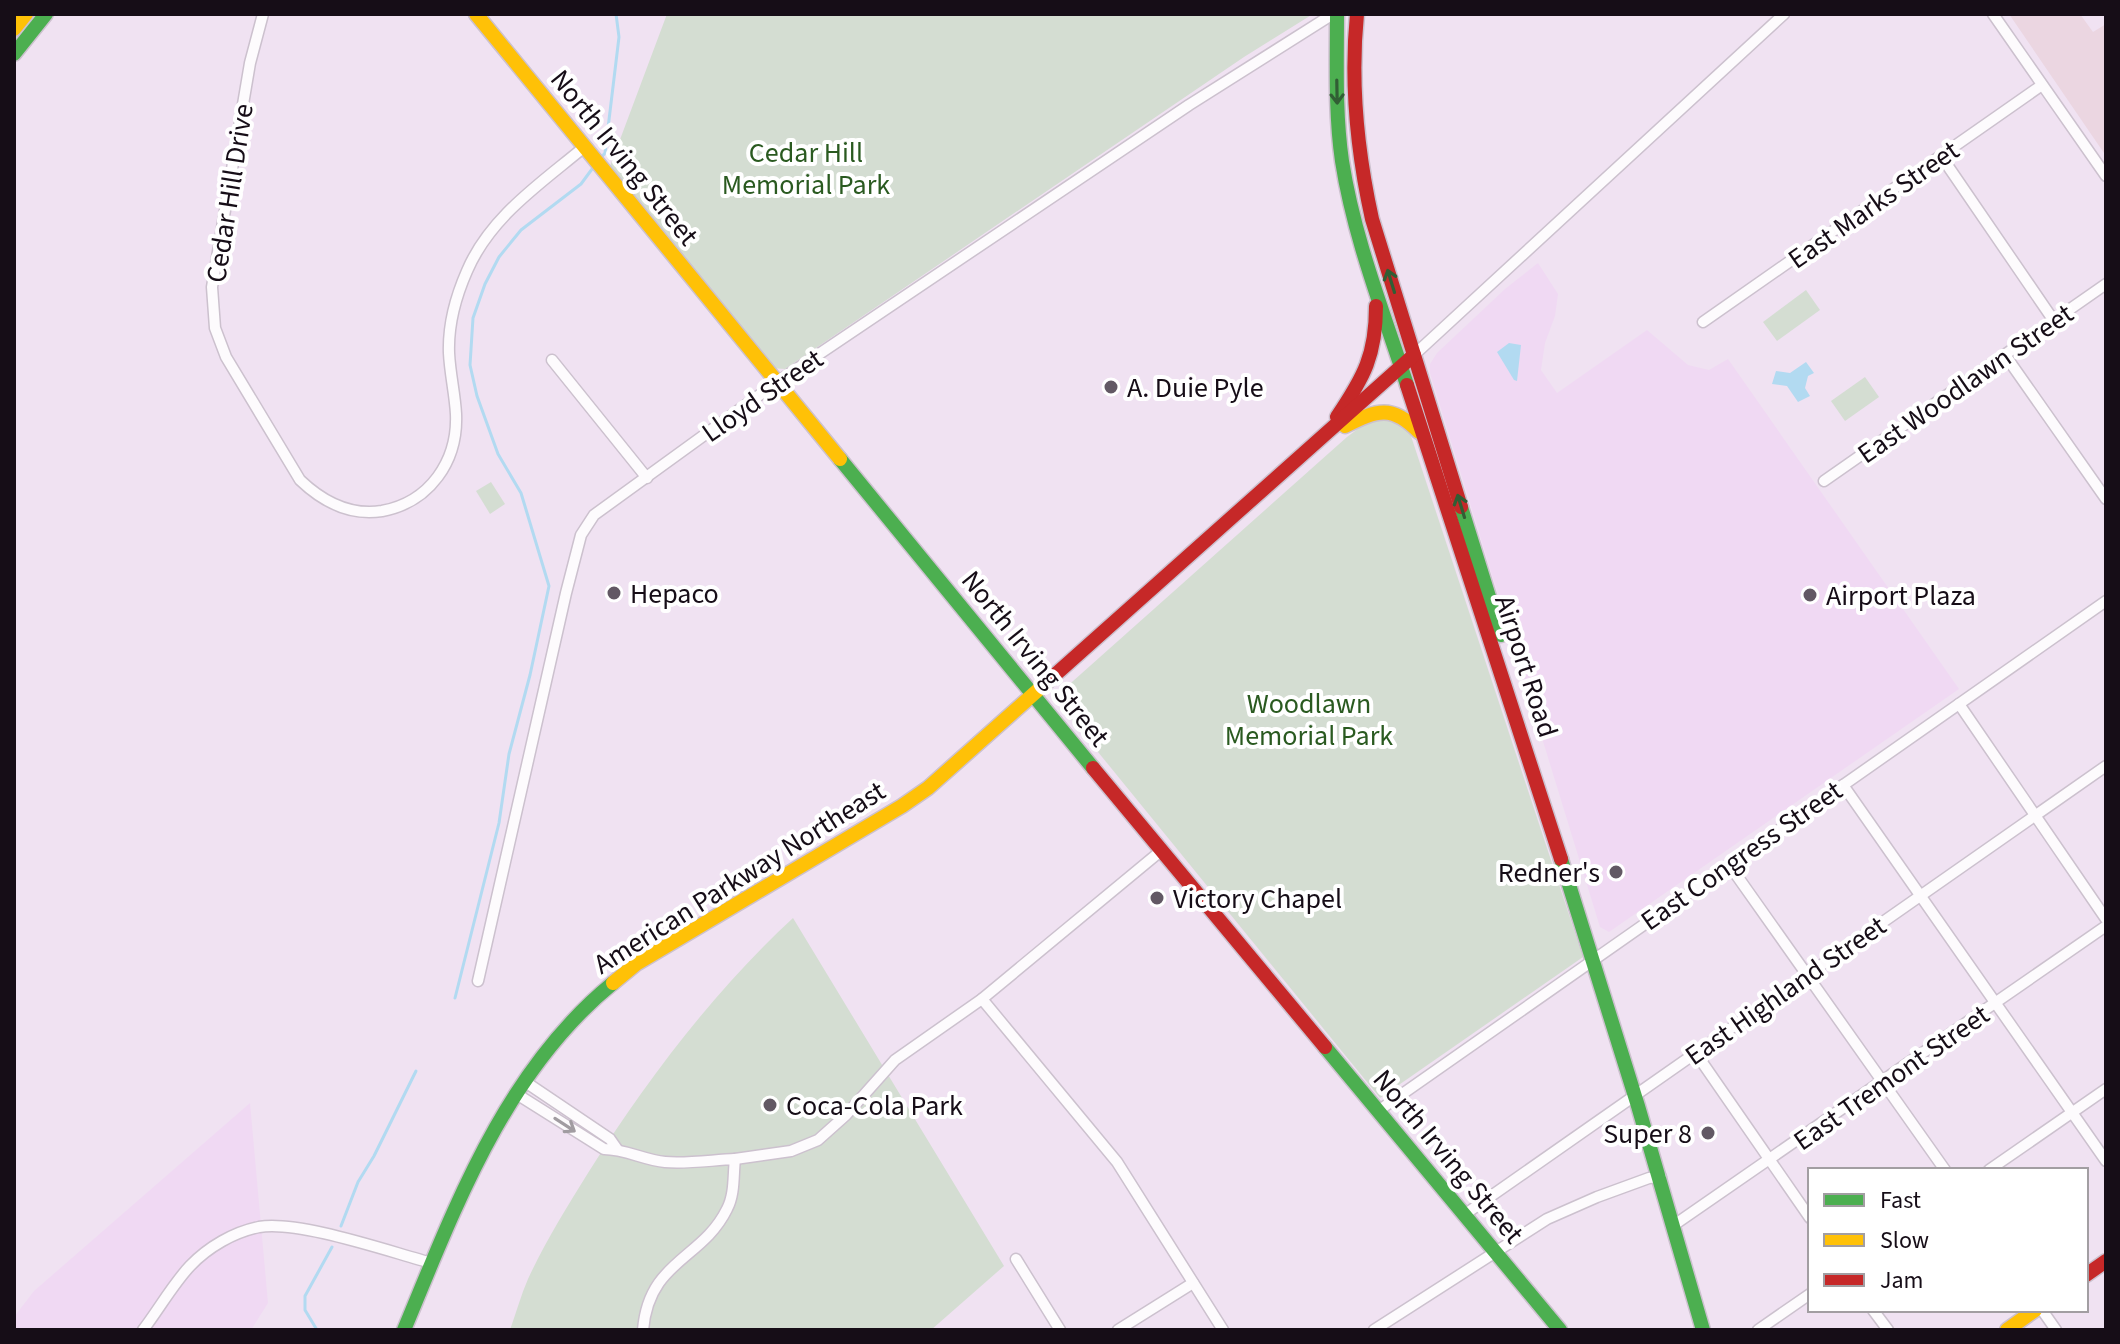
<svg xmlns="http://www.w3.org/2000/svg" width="2120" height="1344" font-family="'Source Sans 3',sans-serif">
  <rect width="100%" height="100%" fill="#f0e2f2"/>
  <!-- built -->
  <g fill="#f0d9f3">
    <polygon points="1538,263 1558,294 1555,316 1545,343 1541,370 1557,393 1647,330 1688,365 1709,370 1728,359 1959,689 1609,932 1600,927 1430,373 1430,364 1437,353 1505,289"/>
    <polygon points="250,1103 268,1303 251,1330 14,1330 14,1317 34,1291"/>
  </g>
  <!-- industrial -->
  <polygon fill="#ebd6e1" points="2009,14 2080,14 2093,32 2106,24 2106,156"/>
  <!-- green -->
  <g fill="#d4ddd2">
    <polygon points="667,14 1313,14 1244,57 785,369 770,368 609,169"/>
    <polygon points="1806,290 1820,310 1777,341 1763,322"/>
    <polygon points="1865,377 1879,397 1845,421 1831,401"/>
    <polygon points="1398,418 1410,433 1583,957 1380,1098 1054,698 1347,437 1371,419"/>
    <polygon points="491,482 505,504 490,514 476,491"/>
    <path d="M 793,918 L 1004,1266 L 931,1330 L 510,1330 C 516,1313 521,1295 528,1279 C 545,1242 567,1207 588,1173 C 646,1081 713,992 793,918 Z"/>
  </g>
  <!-- water -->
  <g fill="#b2daf1">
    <polygon points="1509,343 1521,345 1517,381 1514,380 1497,352"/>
    <polygon points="1806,362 1814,373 1808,376 1805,388 1810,396 1798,402 1787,386 1772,384 1776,371 1790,373"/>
  </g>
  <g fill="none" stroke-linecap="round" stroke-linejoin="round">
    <!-- stream -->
    <g stroke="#b2daf1" stroke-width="3">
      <polyline points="600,159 605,153 619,37 616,14"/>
      <polyline points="455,998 499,823 509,754 530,675 549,586 521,493 498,454 477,396 470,365 473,318 485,284 499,257 521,230 581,184 595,165"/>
      <polyline points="341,1226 358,1182 374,1156 416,1071"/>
      <polyline points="317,1330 305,1310 305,1296 332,1247"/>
    </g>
    <!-- street casing -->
    <g stroke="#ccc1ce" stroke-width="13">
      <g id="street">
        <path d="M 263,14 L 250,63 L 212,287 L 215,328 L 226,357 L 300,480 C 323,502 350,516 382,511 C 430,502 458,461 456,414 C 455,394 450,374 449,353 C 448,325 456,296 467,271 C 490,217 540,184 583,148"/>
        <polyline points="1993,14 2106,176"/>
        <polyline points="1941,156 2054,321"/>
        <polyline points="1703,322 2042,85"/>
        <polyline points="1414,355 1784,14"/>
        <polyline points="2005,355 2106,499"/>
        <polyline points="552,360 647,478"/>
        <polyline points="1824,481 2106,284"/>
        <polyline points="1959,704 2106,919"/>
        <polyline points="1843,785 2106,1161"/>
        <polyline points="1730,866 1945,1170"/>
        <polyline points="478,981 566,593 581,535 594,515 776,383 1189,105 1333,14"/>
        <polyline points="982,999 1117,1162 1223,1330"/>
        <polyline points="1695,1052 1810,1218"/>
        <polyline points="524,1081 610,1139 617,1149"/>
        <path d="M 515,1093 L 604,1149 C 625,1149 644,1160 665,1162 C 687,1164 712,1160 735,1159 C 733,1175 735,1194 727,1209 C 702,1260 649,1260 643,1330"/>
        <polyline points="1378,1111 2106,601"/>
        <polyline points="735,1159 791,1151 818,1140 846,1115 895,1060 982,999 1162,850"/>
        <polyline points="1989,1170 2106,1089"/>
        <polyline points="1464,1215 2106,766"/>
        <polyline points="1674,1225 2106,926"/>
        <polyline points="1016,1259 1060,1330"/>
        <polyline points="1873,1310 1888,1330"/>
        <polyline points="2042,1310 2056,1330"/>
        <path d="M 143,1330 C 159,1309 173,1284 190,1266 C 208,1247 234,1232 259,1227 C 299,1220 390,1252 432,1263"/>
        <polyline points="1118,1330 1193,1283"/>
        <polyline points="1374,1330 1547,1219 1597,1197 1649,1178 1661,1177"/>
        <polyline points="1758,1330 1810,1294"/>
      </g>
    </g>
    <!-- fast casing -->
    <g stroke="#ccc1ce" stroke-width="17">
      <g id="fast">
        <path d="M 1337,14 C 1337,63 1335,113 1342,161 C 1354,238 1383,311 1407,385"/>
        <polyline points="14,54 46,14"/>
        <polyline points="840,459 1093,768"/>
        <polyline points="1461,507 1501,635"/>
        <polyline points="1561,859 1638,1106 1703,1330"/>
        <polyline points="1325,1047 1560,1330"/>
        <path d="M 404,1330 C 456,1205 505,1071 613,983"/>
      </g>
    </g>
    <!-- slow casing -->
    <g stroke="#ccc1ce" stroke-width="17">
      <g id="slow">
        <polyline points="476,14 840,459"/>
        <polyline points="14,29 26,14"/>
        <path d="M 1345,426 C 1377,410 1392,404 1419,432"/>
        <polyline points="613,983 636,964 902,806 928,788 1047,682"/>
        <polyline points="2007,1330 2035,1310"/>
      </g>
    </g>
    <!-- jam casing -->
    <g stroke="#ccc1ce" stroke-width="17">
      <g id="jam">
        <path d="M 1357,14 C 1350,84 1357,151 1372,219 L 1461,507"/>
        <polyline points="1407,385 1561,859"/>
        <path d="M 1337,417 C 1364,377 1376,355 1376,306"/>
        <polyline points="1047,682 1414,355"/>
        <polyline points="1093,768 1325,1047"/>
        <polyline points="2086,1275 2106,1261"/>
      </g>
    </g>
    <!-- street -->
    <use href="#street" stroke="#fdfbfd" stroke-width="10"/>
    <!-- fast -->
    <use href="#fast" stroke="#4caf50" stroke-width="14"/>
    <!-- slow -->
    <use href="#slow" stroke="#ffc107" stroke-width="14"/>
    <!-- jam -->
    <use href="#jam" stroke="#c62828" stroke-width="14"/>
  </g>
  <!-- one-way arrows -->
  <defs><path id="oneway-shaft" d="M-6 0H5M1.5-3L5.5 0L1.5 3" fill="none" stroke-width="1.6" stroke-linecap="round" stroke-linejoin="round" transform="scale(2)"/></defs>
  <g stroke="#315e34">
    <use href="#oneway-shaft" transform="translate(1337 92) rotate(89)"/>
    <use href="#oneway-shaft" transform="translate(1391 281) rotate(-107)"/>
    <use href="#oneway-shaft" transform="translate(1461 506) rotate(-107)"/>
  </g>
  <use stroke="#a19ca1" href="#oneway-shaft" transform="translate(565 1125) rotate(33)"/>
  <!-- markers -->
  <g fill="#625864" stroke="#fff" stroke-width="3">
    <circle cx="1111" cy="387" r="8"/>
    <circle cx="614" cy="593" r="8"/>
    <circle cx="1810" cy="595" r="8"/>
    <circle cx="1616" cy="872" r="8"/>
    <circle cx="1157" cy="898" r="8"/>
    <circle cx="770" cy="1105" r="8"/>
    <circle cx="1708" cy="1133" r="8"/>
  </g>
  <g text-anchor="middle" stroke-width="8" stroke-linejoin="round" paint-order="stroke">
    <!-- park labels -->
    <g font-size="28" fill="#2a5a20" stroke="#fff">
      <text x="806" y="162">Cedar Hill<tspan x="806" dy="32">Memorial Park</tspan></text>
      <text x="1309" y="713">Woodlawn<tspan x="1309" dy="32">Memorial Park</tspan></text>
    </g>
    <!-- street labels -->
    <g font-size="28" fill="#160d17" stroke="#fff">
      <text transform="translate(625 157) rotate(51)" y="10">North Irving Street</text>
      <text transform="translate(229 193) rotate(-81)" y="10">Cedar Hill Drive</text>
      <text transform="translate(1873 204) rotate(-35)" y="10">East Marks Street</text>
      <text transform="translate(1965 383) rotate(-35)" y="10">East Woodlawn Street</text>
      <text transform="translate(762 395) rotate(-35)" y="10">Lloyd Street</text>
      <text transform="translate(1036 658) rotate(51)" y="10">North Irving Street</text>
      <text transform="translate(1527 666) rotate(72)" y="10">Airport Road</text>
      <text transform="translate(1741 855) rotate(-35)" y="10">East Congress Street</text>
      <text transform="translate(739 877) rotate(-32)" y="10">American Parkway Northeast</text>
      <text transform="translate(1785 990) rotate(-35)" y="10">East Highland Street</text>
      <text transform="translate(1891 1077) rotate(-35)" y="10">East Tremont Street</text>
      <text transform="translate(1449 1156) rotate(50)" y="10">North Irving Street</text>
    </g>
    <!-- poi labels -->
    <g font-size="28" fill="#160d17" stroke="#fff" text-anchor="start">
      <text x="1127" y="397">A. Duie Pyle</text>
      <text x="630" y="603">Hepaco</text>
      <text x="1826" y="605">Airport Plaza</text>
      <text x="1600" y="882" text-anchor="end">Redner's</text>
      <text x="1173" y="908">Victory Chapel</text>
      <text x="786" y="1115">Coca-Cola Park</text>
      <text x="1692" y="1143" text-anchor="end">Super 8</text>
    </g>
  </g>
  <!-- border -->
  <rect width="2120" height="1344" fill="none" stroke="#160d17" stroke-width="32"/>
  <!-- legend -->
  <rect x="1808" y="1168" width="280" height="144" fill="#ffffff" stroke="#a29ea2" stroke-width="2"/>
  <rect x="1824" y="1194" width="40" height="12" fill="#4caf50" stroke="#a29ea2" stroke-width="2"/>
  <text x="1880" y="1208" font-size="24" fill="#160d17">Fast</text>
  <rect x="1824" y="1234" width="40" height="12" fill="#ffc107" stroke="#a29ea2" stroke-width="2"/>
  <text x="1880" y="1248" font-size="24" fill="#160d17">Slow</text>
  <rect x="1824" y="1274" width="40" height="12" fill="#c62828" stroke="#a29ea2" stroke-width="2"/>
  <text x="1880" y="1288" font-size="24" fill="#160d17">Jam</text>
</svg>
